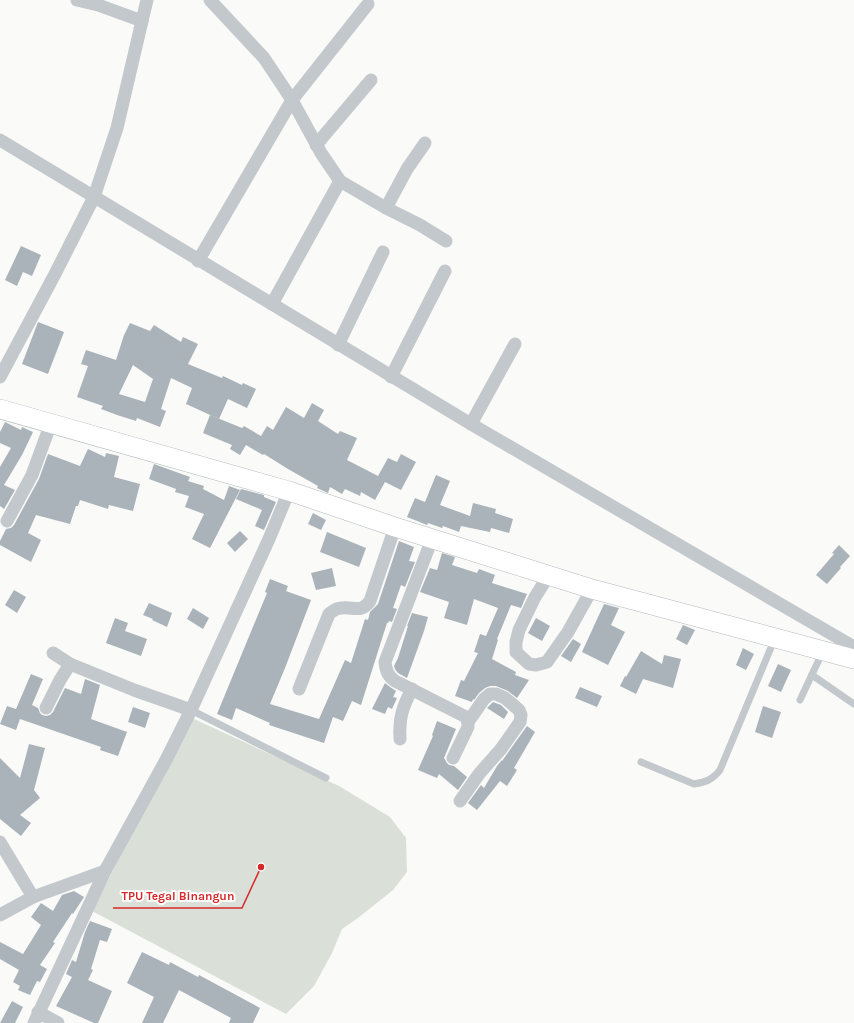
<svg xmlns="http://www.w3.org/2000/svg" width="854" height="1023" font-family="Karla,sans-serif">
  <rect width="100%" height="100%" fill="#fafaf8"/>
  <!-- green -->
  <polygon fill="#dadfd7" points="192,718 339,786 390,817 406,838 407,872 393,890 358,918 342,929 332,953 314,986 286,1014 92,911"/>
  <!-- building -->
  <g fill="#aab3b9" fill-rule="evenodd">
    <polygon points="21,246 41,255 32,276 23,272 17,286 5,280"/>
    <polygon points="38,322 64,332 48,374 22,364"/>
    <path d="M 130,323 L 150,331 L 154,325 L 181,342 L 183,337 L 198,344 L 188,364 L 222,378 L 223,376 L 242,385 L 243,383 L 256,389 L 247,408 L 228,399 L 219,419 L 186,404 L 192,388 L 171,378 L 161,409 L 166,411 L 160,427 L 137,418 L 136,421 L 117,415 L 101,409 L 103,406 L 77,397 L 88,366 L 81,364 L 86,350 L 116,360 L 124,335 ZM 133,365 L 153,379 L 145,402 L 119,394 Z"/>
    <polygon points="312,403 324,410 318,421 338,434 340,431 357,438 347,460 378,476 388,458 397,462 401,454 416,462 401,490 385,482 375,500 361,492 360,496 345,489 342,494 330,487 328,493 317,488 318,486 288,469 264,454 263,455 246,445 240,455 230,449 232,445 203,433 210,415 242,428 244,426 261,436 267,426 273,430 286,407 304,418"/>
    <polygon points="5,422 21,430 22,427 33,432 22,455 4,485 15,490 4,509 0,506 0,467 11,448 0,443 0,432"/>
    <polygon points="88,449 105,457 106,453 119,456 114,477 140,484 133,511 109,505 108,509 80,500 78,506 76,506 70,524 36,515 28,533 41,540 31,562 0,545 0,541 6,529 11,528 14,525 39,479 48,454 80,466"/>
    <polygon points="154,464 190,477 188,481 204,486 203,489 224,500 229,486 240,490 210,548 192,539 204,514 185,507 189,496 175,492 176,489 149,479"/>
    <polygon points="436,475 450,481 440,505 470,516 473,503 496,509 495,513 513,519 509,533 491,528 490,532 461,526 459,532 443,526 442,528 428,523 427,525 407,517 415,498 425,502"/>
    <polygon points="241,489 264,495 264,497 276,502 264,530 255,526 262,510 236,499"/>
    <polygon points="313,513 326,520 321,530 308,524"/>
    <polygon points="240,531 248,539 235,552 227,543"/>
    <polygon points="327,532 366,548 359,567 320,552"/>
    <polygon points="399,541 414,547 409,561 415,562 405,587 401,585 393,608 397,609 392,622 389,621 388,623 387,623 361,705 352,701 343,721 333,717 324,743 269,725 270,723 236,708 232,720 217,714 267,593 265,592 270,579 288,586 286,591 311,600 285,668 270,704 319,719 345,660 351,663 365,619 368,620 370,612 378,604"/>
    <polygon points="839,545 850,556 840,567 841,568 827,584 816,575 834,554 832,553"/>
    <polygon points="442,553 455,557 452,565 477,573 479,569 495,575 492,583 527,594 521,608 511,605 497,639 498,640 492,659 516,672 515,675 529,680 517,698 508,691 496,686 490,686 485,688 479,693 474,700 473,699 472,702 455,696 461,680 464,681 478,653 474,652 480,634 486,636 498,608 474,599 467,625 444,618 449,602 420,592 430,568 437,570"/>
    <polygon points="332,568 336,586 316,590 311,573"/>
    <polygon points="14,590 26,597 17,613 5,605"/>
    <polygon points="149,603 172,613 167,627 152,620 153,619 143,615"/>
    <polygon points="604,604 619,608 611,625 625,632 608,665 582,652"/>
    <polygon points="193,608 209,618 203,629 187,619"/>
    <polygon points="412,613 428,617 424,631 407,678 398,673 395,669 394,666 398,658 408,626 407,626"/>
    <polygon points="115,618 128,623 125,631 147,639 141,656 106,643"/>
    <polygon points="536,618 550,626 542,641 528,633"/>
    <polygon points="683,625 695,630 687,645 676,639"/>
    <polygon points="573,639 581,644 571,662 561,656"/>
    <polygon points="743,648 754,654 746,670 736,665"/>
    <polygon points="641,651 662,664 664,655 681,659 673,688 643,679 636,694 620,686 625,676 626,677"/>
    <polygon points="778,664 791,670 781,692 768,686"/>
    <polygon points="31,674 43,679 32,705 38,708 40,713 42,715 46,716 50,715 53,712 65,688 81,694 85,679 100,685 91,719 127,732 118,756 100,750 101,747 20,719 16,730 0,724 7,706 16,709"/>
    <polygon points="385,683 390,687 396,691 393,697 397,698 392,709 388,707 385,714 372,709"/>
    <polygon points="580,687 602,696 597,707 575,698"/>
    <polygon points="493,702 501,705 508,712 504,719 487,708"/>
    <polygon points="763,706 781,712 772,738 755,732"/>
    <polygon points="133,707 150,713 145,728 128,722"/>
    <polygon points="437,721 456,729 444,758 447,763 449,765 454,766 467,777 458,790 439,774 437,778 418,770 433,736 432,735"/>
    <polygon points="527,726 535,732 514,768 517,770 507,786 500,781 477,810 468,803 481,785 484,788 497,766 502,760 502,761"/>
    <polygon points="29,744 45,748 34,790 40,798 20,815 31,823 21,836 0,819 0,758 20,778"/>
    <polygon points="74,891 84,897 73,914 72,913 53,942 55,943 40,965 47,969 40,982 37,981 30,995 18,990 20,986 13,982 19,970 0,959 0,942 23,954 41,925 31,917 41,903 53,911 62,895"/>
    <polygon points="90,921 112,929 107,942 100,940 91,969 93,970 88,980 112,991 98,1023 94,1023 56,1006 72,977 66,974 72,960 76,962 85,932"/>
    <polygon points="142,952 169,965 170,962 198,977 199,975 260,1008 253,1023 229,1023 231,1018 179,990 163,1023 142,1023 154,997 127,983"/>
    <polygon points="12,1001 23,1007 15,1023 0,1023"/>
  </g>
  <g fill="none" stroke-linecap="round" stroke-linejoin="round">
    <!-- secondary casing -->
    <g stroke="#b3babf" stroke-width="20">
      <polyline id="secondary" points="0,409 289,491 395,527 592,589 854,659"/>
    </g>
    <!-- lane -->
    <g stroke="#c3c8cc" stroke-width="7">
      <polyline points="812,675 854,704"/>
      <polyline points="800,700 823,651"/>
      <polyline points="191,710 326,778"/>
      <path d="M 641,762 L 694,784 C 706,782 712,780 720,770 L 775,638"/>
    </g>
    <!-- street -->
    <g stroke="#c3c8cc" stroke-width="13">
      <polyline points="77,0 98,5 142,21"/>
      <polyline points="210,0 264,58 292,100 321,153 340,181 386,208 420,225 446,241"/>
      <polyline points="0,140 471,424 854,647"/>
      <polyline points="316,145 371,80"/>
      <polyline points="386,208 407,169 425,143"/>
      <polyline points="198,261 292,100 368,4"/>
      <polyline points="272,304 340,181"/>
      <polyline points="338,345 383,252"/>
      <polyline points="0,377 55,274 94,197 117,128 142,21 147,0"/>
      <polyline points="391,377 445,271"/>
      <polyline points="471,424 515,344"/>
      <polyline points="7,521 32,475 51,423"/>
      <path d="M 432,539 L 385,662 C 386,671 388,676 395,681 L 466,717 L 468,722 L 468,727 L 453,758"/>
      <polyline points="549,575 535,597 519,630 516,642 516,652 529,664 536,665 547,662 568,632 592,589"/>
      <polyline points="53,653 70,664 134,690 191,710"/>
      <path d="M 299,689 L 329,614 C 333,611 336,608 341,608 C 353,606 361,614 370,601 L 395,527"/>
      <polyline points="46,708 60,680 70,664"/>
      <path d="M 400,739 C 399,718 402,708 412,689"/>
      <polyline points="460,801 479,774 501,749 520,722 521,715 519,710 505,698 496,694 490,694 484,699 468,722"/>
      <polyline points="0,842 33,897"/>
      <polyline points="0,915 33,897 105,871"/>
      <polyline points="38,1012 58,1023"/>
      <polyline points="34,1023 105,871 167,758 191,710 269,539 289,491"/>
    </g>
    <!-- secondary -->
    <use href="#secondary" stroke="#fff" stroke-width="19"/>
  </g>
  <!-- callouts -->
  <path fill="none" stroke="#d62828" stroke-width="1.5" d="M261 867L242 908H113"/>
  <circle fill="#d62828" stroke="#fff" stroke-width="1.5" cx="261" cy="867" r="4"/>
  <g font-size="12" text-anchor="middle" font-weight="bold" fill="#d62828" stroke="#fff" stroke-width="4" stroke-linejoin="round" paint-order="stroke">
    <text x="178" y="900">TPU Tegal Binangun</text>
  </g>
</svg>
